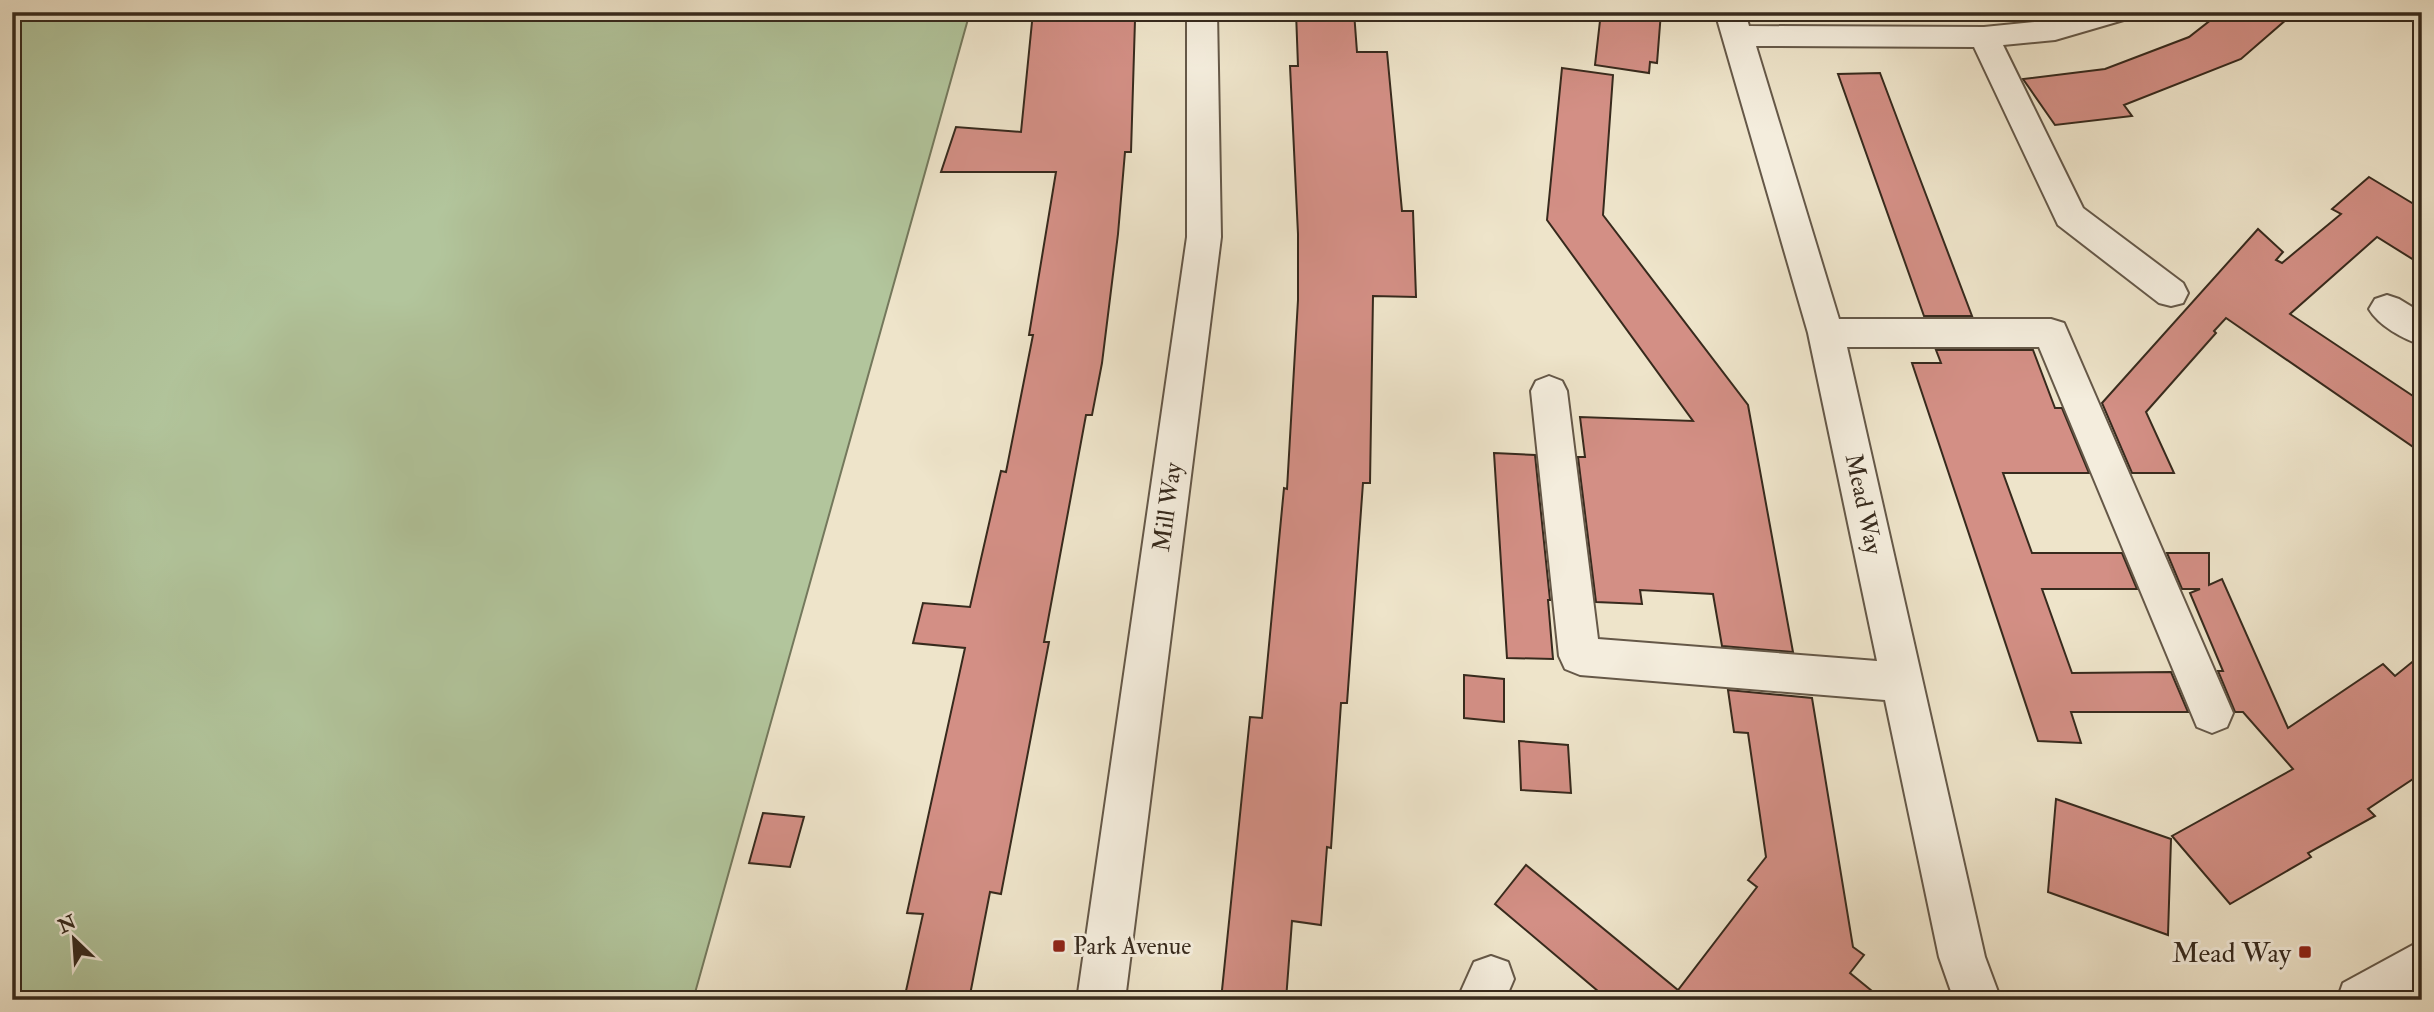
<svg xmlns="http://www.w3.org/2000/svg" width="2434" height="1012" font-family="'IM FELL Double Pica',serif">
  <rect width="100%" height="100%" fill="#eee4ca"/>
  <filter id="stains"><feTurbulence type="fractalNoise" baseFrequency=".00286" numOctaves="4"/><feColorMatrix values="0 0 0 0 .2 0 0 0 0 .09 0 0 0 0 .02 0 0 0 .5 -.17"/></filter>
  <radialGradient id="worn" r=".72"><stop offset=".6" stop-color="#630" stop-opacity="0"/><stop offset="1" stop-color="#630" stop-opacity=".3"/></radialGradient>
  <!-- green -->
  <polygon fill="#b2c59c" stroke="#74785c" stroke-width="2" points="12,12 970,12 693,1000 12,1000"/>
  <!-- building -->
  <g fill="#d38f85" stroke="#372a1d" stroke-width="2">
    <polygon points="1033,12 1130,12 1130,20 1135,20 1131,152 1125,152 1118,234 1102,363 1092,415 1086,415 1044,642 1049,642 1001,894 990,892 969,1000 904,1000 923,914 907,913 965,648 913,643 923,603 970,607 1001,471 1006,472 1033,335 1029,335 1056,172 941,172 956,127 1021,132"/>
    <polygon points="1296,12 1354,12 1357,52 1387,52 1402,211 1413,211 1416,297 1373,296 1370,483 1363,483 1347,703 1341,703 1331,848 1327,847 1321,925 1292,921 1286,1000 1221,1000 1250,717 1262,718 1284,488 1287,489 1298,300 1298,234 1290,66 1298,66"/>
    <polygon points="1601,12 1661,12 1657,63 1650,62 1649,73 1595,65"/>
    <polygon points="2221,12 2295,12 2241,59 2124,105 2132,116 2055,125 2023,79 2105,69 2189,37"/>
    <polygon points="1562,68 1613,75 1603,215 1748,405 1793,652 1722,646 1713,594 1640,590 1642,604 1596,602 1578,457 1585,457 1580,417 1693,421 1547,220"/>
    <polygon points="1880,73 1909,150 1972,316 1924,316 1838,74"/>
    <polygon points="2369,177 2422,209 2422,265 2377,237 2290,314 2422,402 2422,453 2226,318 2214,331 2216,333 2146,412 2174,473 2132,473 2102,403 2258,229 2283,252 2276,260 2282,263 2341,214 2332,209"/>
    <polygon points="1936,350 2033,350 2055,408 2062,408 2089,473 2003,473 2032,553 2122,553 2137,589 2042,589 2072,673 2171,672 2188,712 2071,712 2081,743 2038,741 1912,363 1941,363"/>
    <polygon points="1494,453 1535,455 1550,600 1548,600 1553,659 1507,658"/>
    <polygon points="2167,553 2209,553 2209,585 2222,579 2288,728 2383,664 2395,676 2422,654 2422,773 2368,809 2375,816 2308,853 2311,857 2230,904 2172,836 2293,769 2243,712 2235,712 2218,671 2223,671 2190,593 2200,589 2182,589"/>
    <polygon points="1464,675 1504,679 1504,722 1464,718"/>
    <polygon points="1728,690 1812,698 1853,947 1864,955 1850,973 1883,1000 1604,1000 1599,992 1495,904 1526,865 1678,990 1757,887 1748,880 1766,857 1748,733 1734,732"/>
    <polygon points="1519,741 1568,745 1571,793 1521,790"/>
    <polygon points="2056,799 2171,839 2168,935 2048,892"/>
    <polygon points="763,813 804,817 790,867 749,863"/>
  </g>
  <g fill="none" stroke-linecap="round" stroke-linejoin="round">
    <!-- minor casing -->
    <g stroke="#655848" stroke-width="4">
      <g id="minor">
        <polygon points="1187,12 1217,12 1221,237 1125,1000 1077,1000 1187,237"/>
        <polygon points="1715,12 1745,12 1749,26 1984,27 2054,20 2080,12 2131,12 2127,19 2055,40 2003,45 2083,208 2183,283 2188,293 2183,303 2171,306 2159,303 2058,225 1974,47 1756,46 1839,319 2051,319 2064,323 2233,713 2227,727 2212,733 2197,727 2039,347 1847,347 1985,957 2001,1000 1954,1000 1939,957 1885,700 1580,675 1565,669 1559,656 1531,391 1536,381 1549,376 1562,381 1567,391 1598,639 1877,661 1808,333"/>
        <path d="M 2387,295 L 2399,299 L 2422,313 L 2422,345 C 2403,339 2379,326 2369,309 L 2375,299 Z"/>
        <polygon points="2422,940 2422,989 2405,1000 2337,1000 2343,983"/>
        <polygon points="1491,956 1508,962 1514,979 1505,1000 1457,1000 1474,962"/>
      </g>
    </g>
    <!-- minor -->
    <use href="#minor" fill="#f4eddd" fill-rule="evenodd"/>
  </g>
  <!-- markers -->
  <g fill="#8f2418" stroke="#f4eddd" stroke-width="2.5">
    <rect x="1052" y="939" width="14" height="14" rx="3.5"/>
    <rect x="2298" y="945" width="14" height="14" rx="3.5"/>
  </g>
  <g text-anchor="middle" stroke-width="6" stroke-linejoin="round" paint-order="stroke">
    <!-- street labels -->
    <g font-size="24" fill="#372a1d" stroke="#f4eddd">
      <text transform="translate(1864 504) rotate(78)" y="8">Mead Way</text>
      <text transform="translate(1167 507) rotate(-82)" y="8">Mill Way</text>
    </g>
    <!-- poi labels -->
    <g font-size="24" fill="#372a1d" stroke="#f4eddd" text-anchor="start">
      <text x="1073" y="954">Park Avenue</text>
    </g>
    <!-- near-poi labels -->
    <g font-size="28" fill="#372a1d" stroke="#f4eddd" text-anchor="end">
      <text x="2291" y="962">Mead Way</text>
    </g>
  </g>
  <!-- margin -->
  <rect width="2434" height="1012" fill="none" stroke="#eee4ca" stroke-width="42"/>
  <rect x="14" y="14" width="2406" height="984" fill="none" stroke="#372a1d" stroke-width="3.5"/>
  <rect x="21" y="21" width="2392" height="970" fill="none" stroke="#372a1d" stroke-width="2"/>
  <!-- north arrow -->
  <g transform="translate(74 939) rotate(335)" stroke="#f4eddd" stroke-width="5" paint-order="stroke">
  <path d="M0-5L12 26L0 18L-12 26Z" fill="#372a1d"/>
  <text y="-10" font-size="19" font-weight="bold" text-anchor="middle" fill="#372a1d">N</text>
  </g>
  <rect width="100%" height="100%" filter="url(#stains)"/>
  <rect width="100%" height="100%" fill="url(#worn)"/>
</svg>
